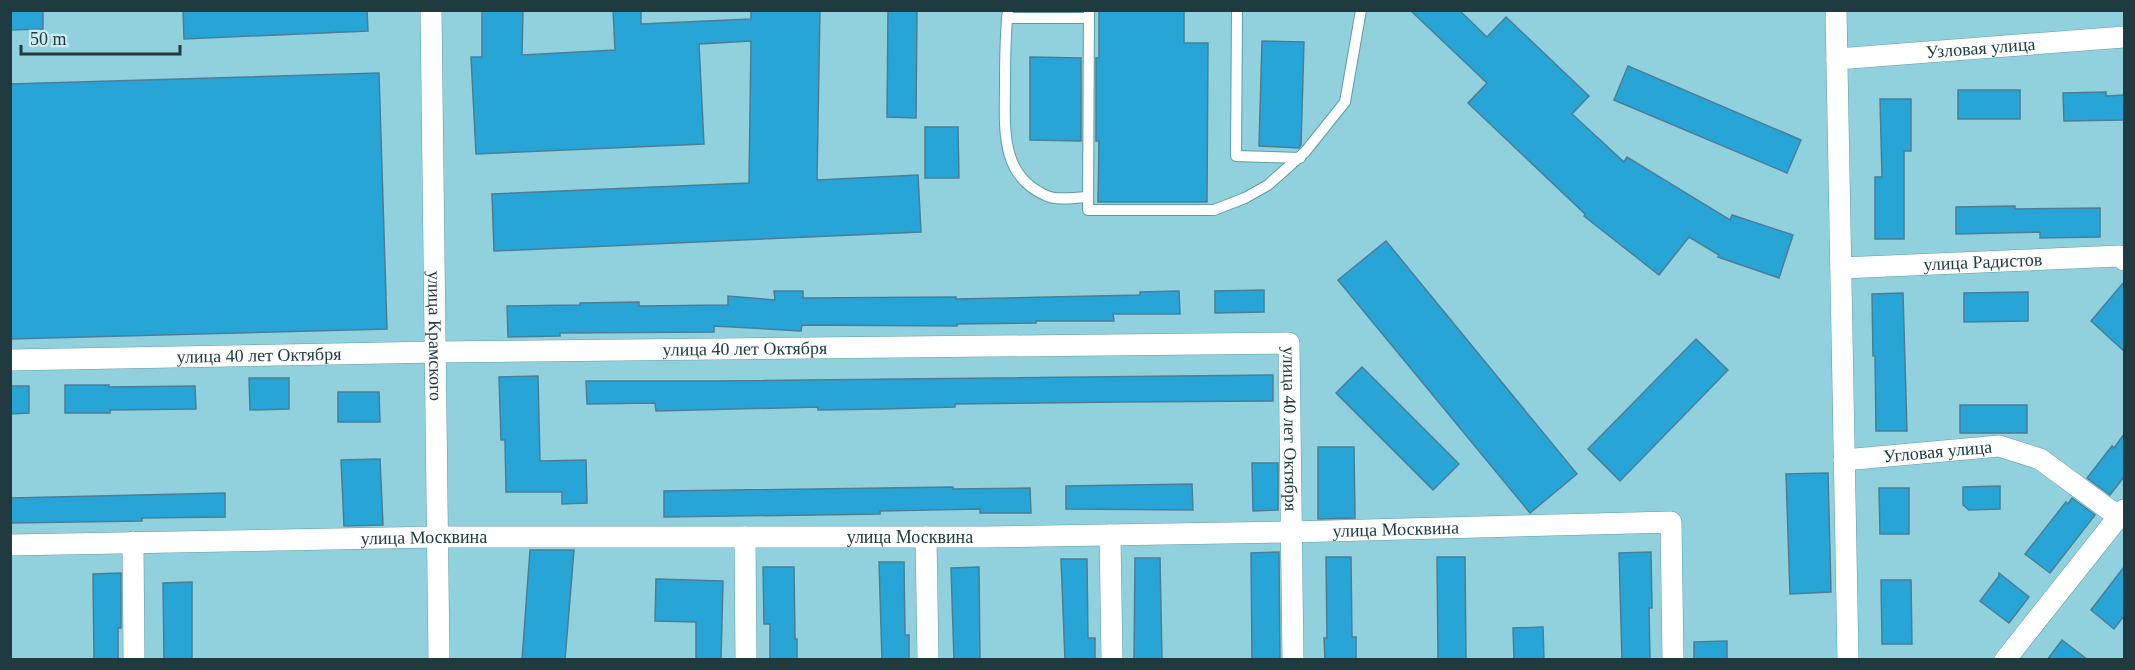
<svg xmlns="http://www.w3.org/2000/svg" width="2135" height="670" font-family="Georgia,serif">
  <rect width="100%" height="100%" fill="#91d1dd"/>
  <!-- building -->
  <g fill="#28a5d7" stroke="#4b7e96" stroke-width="1.5">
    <polygon points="10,10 43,10 43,29 10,30"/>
    <polygon points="183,10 367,10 368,31 184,39"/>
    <polygon points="482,10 523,10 522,55 615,50 613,10 641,10 641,24 751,19 751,10 820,10 817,180 918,175 921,232 494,251 492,194 749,183 751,41 699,44 704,144 476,154 471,57 482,57"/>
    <polygon points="888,10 917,10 916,118 887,117"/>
    <polygon points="1099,10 1184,10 1184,43 1208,43 1207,202 1098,202 1099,141 1096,141 1096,58 1099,58"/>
    <polygon points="1410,10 1459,10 1487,37 1506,17 1589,96 1572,114 1624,162 1627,157 1730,220 1732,215 1793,235 1779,278 1718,257 1719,255 1689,237 1659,275 1584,216 1585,214 1468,103 1487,83"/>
    <polygon points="1262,41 1304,42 1301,145 1299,148 1259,146"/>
    <polygon points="1030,57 1081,58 1081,141 1030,140"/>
    <polygon points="1628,66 1801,140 1787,173 1614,100"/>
    <polygon points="379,73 387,329 10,339 10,84"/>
    <rect x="1958" y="90" width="62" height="29"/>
    <polygon points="2106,92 2106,96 2124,95 2124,120 2064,121 2063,93"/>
    <polygon points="1880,99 1911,99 1911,151 1904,151 1904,239 1875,239 1875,177 1882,177"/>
    <polygon points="925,127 958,127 959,178 925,178"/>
    <polygon points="2015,206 2015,209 2100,208 2100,237 2040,238 2040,232 1956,234 1956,207"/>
    <polygon points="1386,241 1577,474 1530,513 1338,280"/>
    <polygon points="2124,282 2124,351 2091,321"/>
    <polygon points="1264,290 1264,312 1215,313 1215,291"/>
    <polygon points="774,291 803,291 803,298 956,297 956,299 1140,295 1140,292 1179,291 1180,314 1113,314 1114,321 1036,321 1036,323 957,324 957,326 802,325 801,331 714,326 714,332 560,333 560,336 508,337 507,306 580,305 580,303 639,302 639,306 728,305 728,296 775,300"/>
    <polygon points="2028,292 2028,321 1964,322 1964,293"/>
    <polygon points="1903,293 1907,431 1876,431 1875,356 1873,356 1872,294"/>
    <polygon points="1696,339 1728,370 1620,481 1588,449"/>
    <polygon points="1362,367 1459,464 1433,490 1336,393"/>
    <polygon points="1273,375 1273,401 1120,402 955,404 955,407 883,409 818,410 818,407 656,411 655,403 587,404 586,381 719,381"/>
    <polygon points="538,376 540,461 586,460 587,503 562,504 562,492 506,492 505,440 501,440 499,377"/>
    <polygon points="249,378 289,378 289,409 250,410"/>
    <polygon points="65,385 109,385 109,387 195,386 196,409 110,410 110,413 65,413"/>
    <polygon points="10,386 29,386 29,413 10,414"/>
    <polygon points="338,392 379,392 380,422 338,422"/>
    <rect x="1960" y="405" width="67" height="28"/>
    <polygon points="2124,434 2124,477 2110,495 2087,478 2112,446 2114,448"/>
    <polygon points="1318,447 1354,447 1355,518 1318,519"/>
    <polygon points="380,459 383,525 344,526 341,460"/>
    <polygon points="1252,463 1278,463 1278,510 1253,511"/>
    <polygon points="1828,473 1831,592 1790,594 1786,474"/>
    <polygon points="1192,484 1193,510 1066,509 1066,486"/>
    <polygon points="2000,486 2000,509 1969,510 1963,505 1963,487"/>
    <polygon points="953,487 953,489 1030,488 1031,513 980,513 980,509 880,511 880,514 664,517 664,491"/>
    <polygon points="1879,488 1909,488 1909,534 1880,534"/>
    <polygon points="225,493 225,517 142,518 142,521 11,523 11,498"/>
    <polygon points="2072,498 2095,515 2050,573 2025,554 2066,502 2068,504"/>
    <polygon points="530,550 574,550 565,660 522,660"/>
    <polygon points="1279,552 1280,660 1252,660 1251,553"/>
    <polygon points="1651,552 1652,608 1649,608 1650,660 1622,660 1619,553"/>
    <polygon points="1326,557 1351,557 1352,637 1356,637 1356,660 1325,660 1324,638 1327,638"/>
    <polygon points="1437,557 1465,557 1466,660 1438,660"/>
    <polygon points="1135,558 1160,558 1162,660 1134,660"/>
    <polygon points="1061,559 1087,559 1088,638 1095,638 1095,660 1065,660"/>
    <polygon points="879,562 904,562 905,635 909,635 909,660 882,660"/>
    <polygon points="763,567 794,567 795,639 797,639 797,660 770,660 770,624 764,624"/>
    <polygon points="979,567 980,660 954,660 951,568"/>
    <polygon points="2124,567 2124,616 2114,629 2091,610"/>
    <polygon points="121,573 121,628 118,628 118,660 94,660 93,574"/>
    <polygon points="1999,573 2029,597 2009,623 1980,601 1999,576"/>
    <polygon points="656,579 723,581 721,660 696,660 696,622 655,621"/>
    <polygon points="1881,580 1911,580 1912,644 1882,644"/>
    <polygon points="192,582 192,660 164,660 163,583"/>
    <polygon points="1543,627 1544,660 1514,660 1513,628"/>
    <polygon points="2062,640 2088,660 2047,660"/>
    <polygon points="1727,641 1727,660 1694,660 1694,642"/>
  </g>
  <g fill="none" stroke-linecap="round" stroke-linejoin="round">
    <!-- service casing -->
    <g stroke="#5d9ca7" stroke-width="12">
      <g id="service">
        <path d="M 1008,10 C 1005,35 1005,59 1005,84 C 1005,127 999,176 1047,196 C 1058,201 1077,197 1088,197"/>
        <polyline points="1089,10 1088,210 1214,210 1245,198 1268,185 1305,152 1345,102 1361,10"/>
        <polyline points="1237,10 1236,156 1300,158"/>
        <polyline points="1007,18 1089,18"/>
      </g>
    </g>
    <!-- minor casing -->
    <g stroke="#5d9ca7" stroke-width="22">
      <g id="minor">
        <path id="s1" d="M 431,10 L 439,660"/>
        <polyline points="1836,10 1848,660"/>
        <path id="s2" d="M 1837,59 L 2124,37"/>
        <path id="s3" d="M 1841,268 L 2120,256 L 2124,260"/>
        <path id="s4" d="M 10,360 L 436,352 L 1289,343 L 1293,660"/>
        <path id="s5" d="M 1844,460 L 1999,446 L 2040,459 L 2119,517"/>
        <polyline points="1110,535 1112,660"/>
        <polyline points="745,537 746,660"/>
        <polyline points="926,537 928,660"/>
        <polyline points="133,542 134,660"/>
        <path id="s6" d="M 10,545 L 438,537 L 984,537 L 1291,532 L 1671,522 L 1673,660"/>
        <polyline points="2005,660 2124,510"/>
      </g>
    </g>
    <!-- service -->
    <use href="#service" stroke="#fff" stroke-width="10"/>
    <!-- minor -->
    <use href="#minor" stroke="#fff" stroke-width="21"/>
  </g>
  <g text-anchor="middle" stroke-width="6" stroke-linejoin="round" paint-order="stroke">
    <!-- street labels -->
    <g font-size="18" fill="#203b3f" stroke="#cdecf2">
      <text dy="6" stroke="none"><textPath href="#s2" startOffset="144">Узловая улица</textPath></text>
      <text dy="6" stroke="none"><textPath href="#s3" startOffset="142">улица Радистов</textPath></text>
      <text dy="6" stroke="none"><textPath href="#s1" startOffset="326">улица Крамского</textPath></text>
      <text dy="6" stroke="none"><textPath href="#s4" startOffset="735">улица 40 лет Октября</textPath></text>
      <text dy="6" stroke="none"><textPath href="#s4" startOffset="249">улица 40 лет Октября</textPath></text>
      <text dy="6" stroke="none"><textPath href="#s4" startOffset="1365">улица 40 лет Октября</textPath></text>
      <text dy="6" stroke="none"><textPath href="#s5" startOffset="94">Угловая улица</textPath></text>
      <text dy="6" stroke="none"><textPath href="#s6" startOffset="1386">улица Москвина</textPath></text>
      <text dy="6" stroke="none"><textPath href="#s6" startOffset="414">улица Москвина</textPath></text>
      <text dy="6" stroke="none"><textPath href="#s6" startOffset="900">улица Москвина</textPath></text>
    </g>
  </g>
  <!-- border -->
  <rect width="2135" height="670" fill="none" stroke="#203b3f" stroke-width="24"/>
  <!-- scale -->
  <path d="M21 45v9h159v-9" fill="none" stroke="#203b3f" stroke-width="3"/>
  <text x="30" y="45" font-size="18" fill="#203b3f" stroke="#cdecf2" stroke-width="4.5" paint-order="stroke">50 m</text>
</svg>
